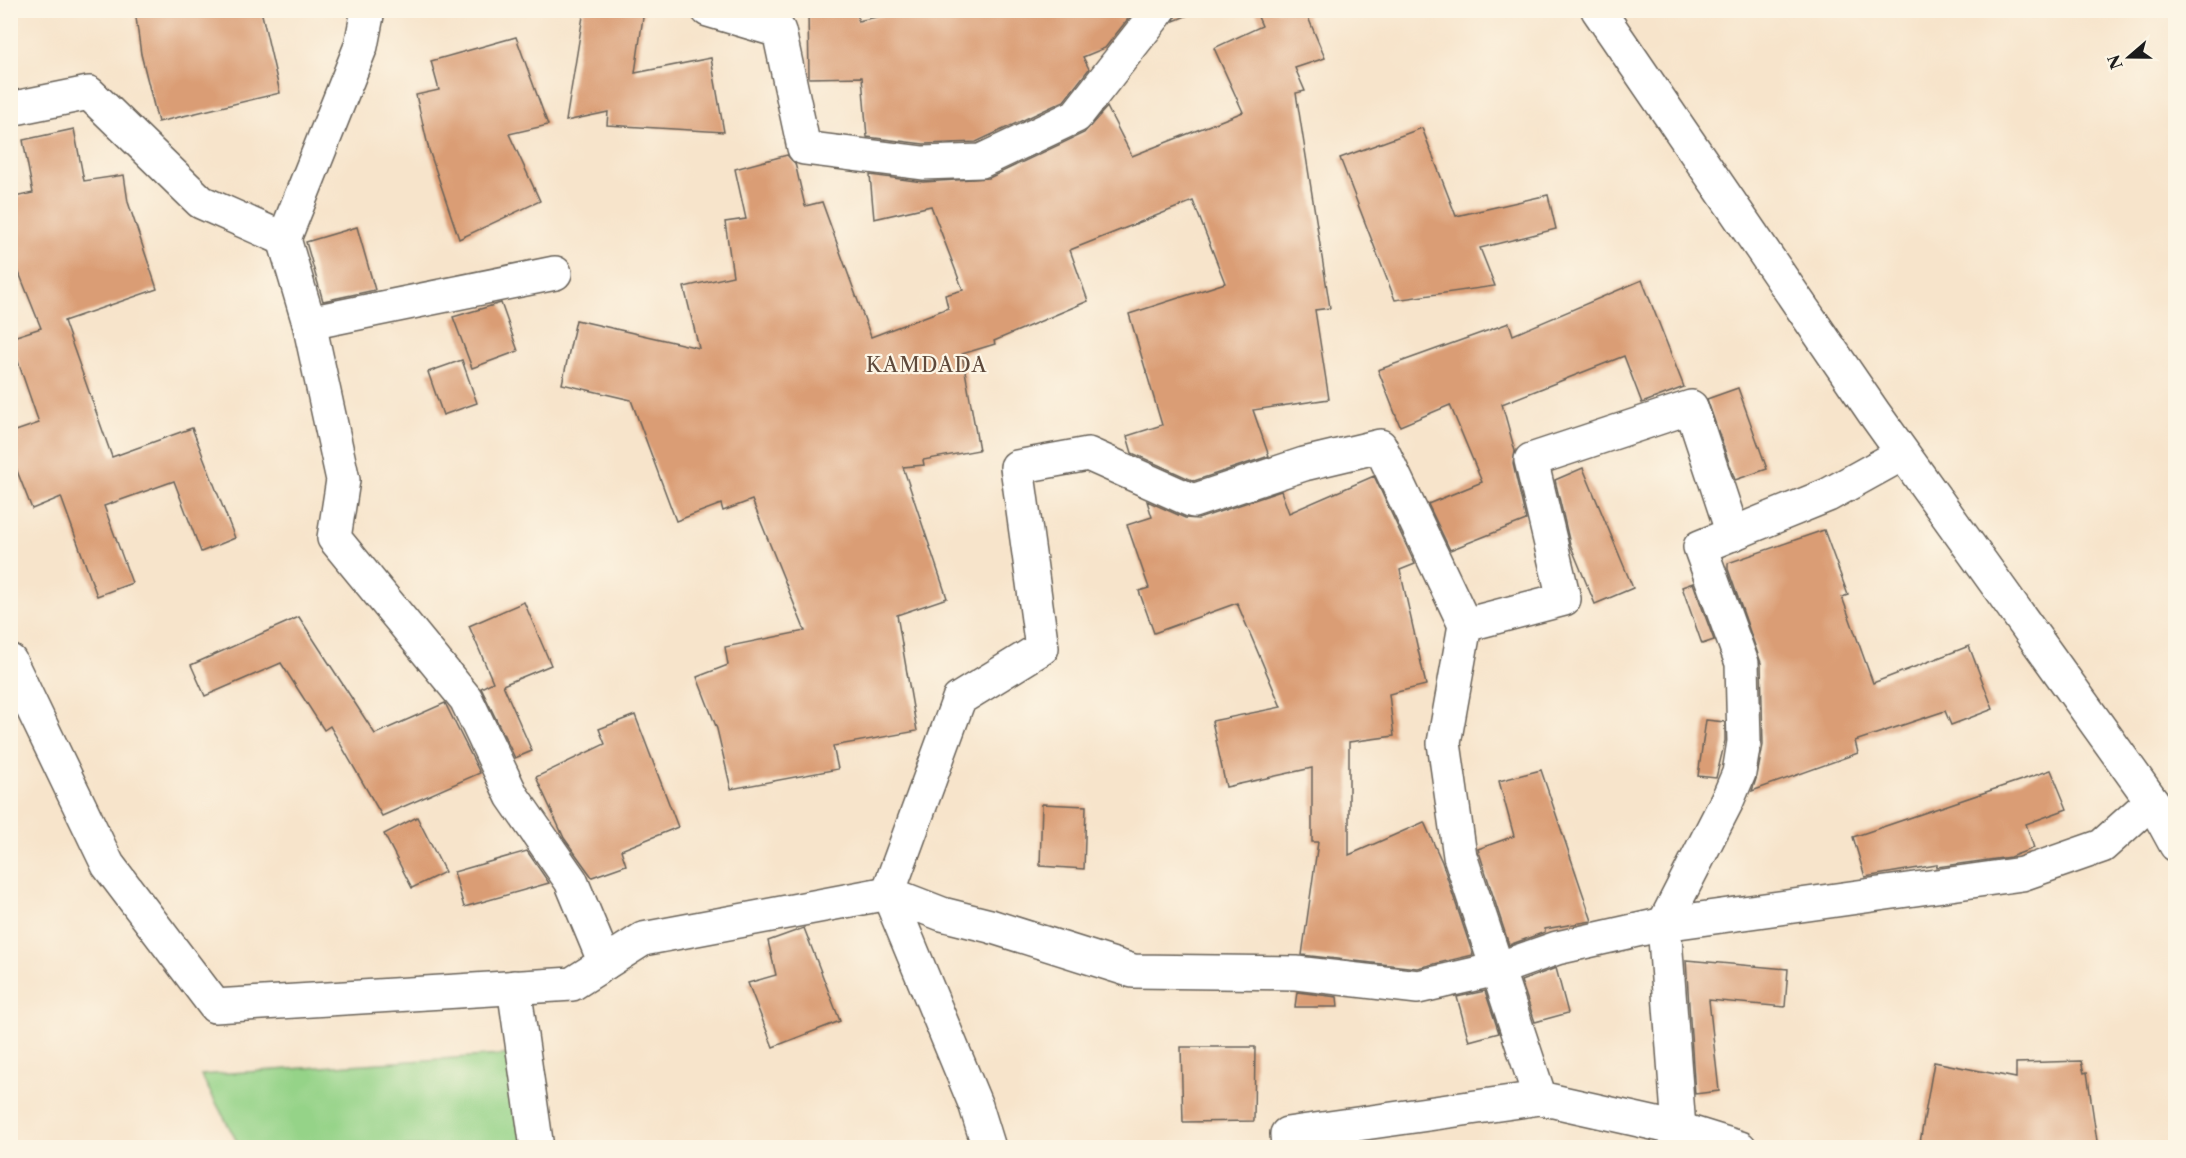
<svg xmlns="http://www.w3.org/2000/svg" width="2186" height="1158" font-family="'Libre Caslon Text',serif">
  <rect width="100%" height="100%" fill="#fcf5e5"/>
  <filter id="ink" filterUnits="userSpaceOnUse"><feTurbulence type="fractalNoise" baseFrequency=".0167" numOctaves="2"/><feDisplacementMap in="SourceGraphic" scale="12" xChannelSelector="R" yChannelSelector="G"/><feConvolveMatrix kernelMatrix="1 2 1 2 8 2 1 2 1" color-interpolation-filters="sRGB"/></filter>
  <filter id="wash" filterUnits="userSpaceOnUse"><feTurbulence type="fractalNoise" baseFrequency=".008" numOctaves="4" result="noise"/><feDisplacementMap in="SourceGraphic" scale="24" xChannelSelector="R" yChannelSelector="G"/><feGaussianBlur stdDeviation="1.35" result="paint"/><feColorMatrix in="noise" values="0 0 0 0 0 0 0 0 0 0 0 0 0 0 0 0 0 1.4 0 .05"/><feComposite in="paint" operator="in"/></filter>
  <g filter="url(#wash)">
    <rect width="100%" height="100%" fill="#f7e4cb"/>
    <!-- green -->
    <polygon fill="#95d388" stroke="#587852" stroke-width="1.5" points="516,1054 532,1147 240,1147 201,1075"/>
    <g id="blocks">
      <!-- building -->
      <g fill="#da9d74">
        <polygon points="135,10 261,10 280,93 158,122 141,54"/>
        <polygon points="584,10 644,10 635,73 711,58 724,132 607,125 608,112 566,121"/>
        <polygon points="808,10 858,10 858,21 908,10 1135,10 1105,48 1083,57 1089,69 1064,101 976,142 924,144 867,137 862,77 809,78"/>
        <polygon points="1177,10 1194,10 1195,12 1174,21"/>
        <polygon points="1255,10 1305,10 1325,58 1295,68 1305,91 1296,93 1330,308 1315,310 1329,399 1253,410 1269,456 1194,481 1132,453 1127,436 1162,425 1129,314 1225,283 1193,201 1070,250 1088,301 994,341 995,344 962,354 979,450 923,460 924,465 903,467 947,598 897,615 917,731 833,746 838,769 731,789 717,729 697,677 728,665 725,647 805,631 752,500 723,511 721,504 676,521 631,400 562,384 576,320 699,348 684,287 733,276 725,222 746,219 735,169 787,155 795,163 805,206 822,202 871,337 948,308 945,295 963,290 931,206 874,219 870,175 923,182 989,178 1084,133 1107,107 1132,156 1243,112 1214,48 1262,26"/>
        <polygon points="516,37 548,125 509,134 540,201 459,239 429,150 416,95 439,90 431,61"/>
        <polygon points="1422,128 1456,216 1548,195 1556,229 1480,248 1495,286 1395,300 1340,158"/>
        <polygon points="74,129 84,181 124,175 128,202 157,289 64,321 112,457 192,428 235,538 201,552 174,481 104,506 132,583 97,596 61,497 32,509 10,453 10,433 39,423 10,338 41,328 10,250 10,198 33,193 23,140"/>
        <polygon points="357,227 375,290 323,301 306,242"/>
        <polygon points="1642,280 1684,387 1642,403 1624,356 1502,404 1515,451 1513,464 1526,520 1450,550 1428,504 1482,482 1450,405 1400,426 1378,370 1509,323 1513,335"/>
        <polygon points="501,303 518,351 472,368 453,317"/>
        <polygon points="462,360 477,403 443,415 428,372"/>
        <polygon points="1738,388 1767,469 1735,480 1707,399"/>
        <polygon points="1583,468 1633,588 1595,604 1570,544 1555,480"/>
        <polygon points="1374,476 1415,564 1400,570 1426,685 1389,694 1394,736 1349,742 1349,855 1424,822 1442,862 1473,955 1417,968 1302,955 1318,842 1312,842 1312,768 1226,787 1212,721 1281,707 1237,603 1154,633 1139,591 1149,588 1127,525 1152,517 1147,501 1185,518 1198,519 1281,491 1289,513"/>
        <polygon points="1824,530 1848,595 1842,597 1873,683 1969,646 1993,709 1951,725 1945,711 1855,741 1858,753 1752,791 1757,776 1763,745 1761,663 1728,569 1728,563"/>
        <polygon points="1693,583 1714,640 1702,644 1682,587"/>
        <polygon points="524,602 551,665 503,685 532,751 515,758 481,688 493,682 469,626"/>
        <polygon points="299,617 375,734 445,703 480,773 382,816 330,726 324,730 281,663 205,696 191,665"/>
        <polygon points="635,715 678,827 621,850 626,865 592,877 564,838 536,777 605,744 599,729"/>
        <polygon points="1706,720 1725,722 1725,741 1716,778 1698,776"/>
        <polygon points="1541,770 1592,921 1545,929 1545,932 1509,945 1478,849 1514,836 1499,781"/>
        <polygon points="2051,770 2067,809 2026,824 2034,848 2010,857 1937,867 1937,865 1865,877 1853,837"/>
        <polygon points="1042,804 1086,806 1084,869 1040,866"/>
        <polygon points="417,817 445,872 412,888 384,834"/>
        <polygon points="527,851 549,883 464,907 454,872"/>
        <polygon points="804,928 840,1021 773,1047 748,983 776,975 768,941"/>
        <polygon points="1686,960 1788,969 1785,1007 1709,1000 1719,1091 1695,1094"/>
        <polygon points="1556,968 1568,1013 1535,1022 1521,981"/>
        <polygon points="1485,991 1499,1033 1469,1041 1457,997"/>
        <polygon points="1297,992 1337,997 1338,1007 1295,1007"/>
        <polygon points="1181,1047 1255,1047 1254,1121 1183,1122"/>
        <polygon points="2081,1061 2084,1073 2087,1072 2098,1148 1919,1148 1934,1062 2016,1078 2016,1063"/>
      </g>
    </g>
  </g>
  <g filter="url(#ink)">
    <use href="#blocks" fill-opacity="0" stroke="#696259" stroke-width="1.5"/>
    <g fill="none" stroke-linecap="round" stroke-linejoin="round">
      <!-- minor casing -->
      <g stroke="#696259" stroke-width="36">
        <g id="minor">
          <polyline points="708,10 779,31 804,148 923,163 981,161 1076,116 1159,10"/>
          <polyline points="1598,10 1874,413 2152,801 2176,845"/>
          <polyline points="10,109 89,93 201,202 284,239 361,46 368,10"/>
          <polyline points="284,239 309,323 343,480 334,538 466,699 512,796 571,881 605,963"/>
          <polyline points="309,323 555,273"/>
          <polyline points="10,661 108,865 215,1006 572,984 643,939 888,893 942,914 990,926 1133,971 1296,973 1418,987 1497,969 1557,948 1664,924 2022,874 2102,846 2152,801"/>
          <polyline points="514,987 537,1148"/>
          <polyline points="1540,1098 1460,856 1444,743 1465,625 1564,599 1531,460 1691,407 1733,534"/>
          <polyline points="1679,1129 1664,924 1727,801 1739,773 1744,742 1742,663 1700,547 1828,495 1902,454"/>
          <polyline points="989,1148 976,1106 888,893 959,699 1042,648 1017,467 1088,454 1193,501 1304,464 1380,446 1465,625"/>
          <polyline points="1288,1148 1287,1134 1540,1098 1679,1129 1740,1148"/>
        </g>
      </g>
      <!-- minor -->
      <use href="#minor" stroke="#fff" stroke-width="33"/>
    </g>
  </g>
  <g text-anchor="middle" stroke-width="4.5" stroke-linejoin="round" paint-order="stroke">
    <!-- quarter labels -->
    <g font-size="20" letter-spacing="1.5" fill="#5e493b" stroke="#fcf5e5">
      <text x="927" y="372">KAMDADA</text>
    </g>
  </g>
  <!-- margin -->
  <rect width="2186" height="1158" fill="none" stroke="#fcf5e5" stroke-width="36"/>
  <!-- north arrow -->
  <g transform="translate(2129 57) rotate(250)" stroke="#fcf5e5" stroke-width="4.5" paint-order="stroke">
  <path d="M0-4.5L10 22L0 15L-10 22Z" fill="#1c1c1c"/>
  <text y="-9" font-size="16" font-weight="bold" text-anchor="middle" fill="#1c1c1c">N</text>
  </g>
</svg>
